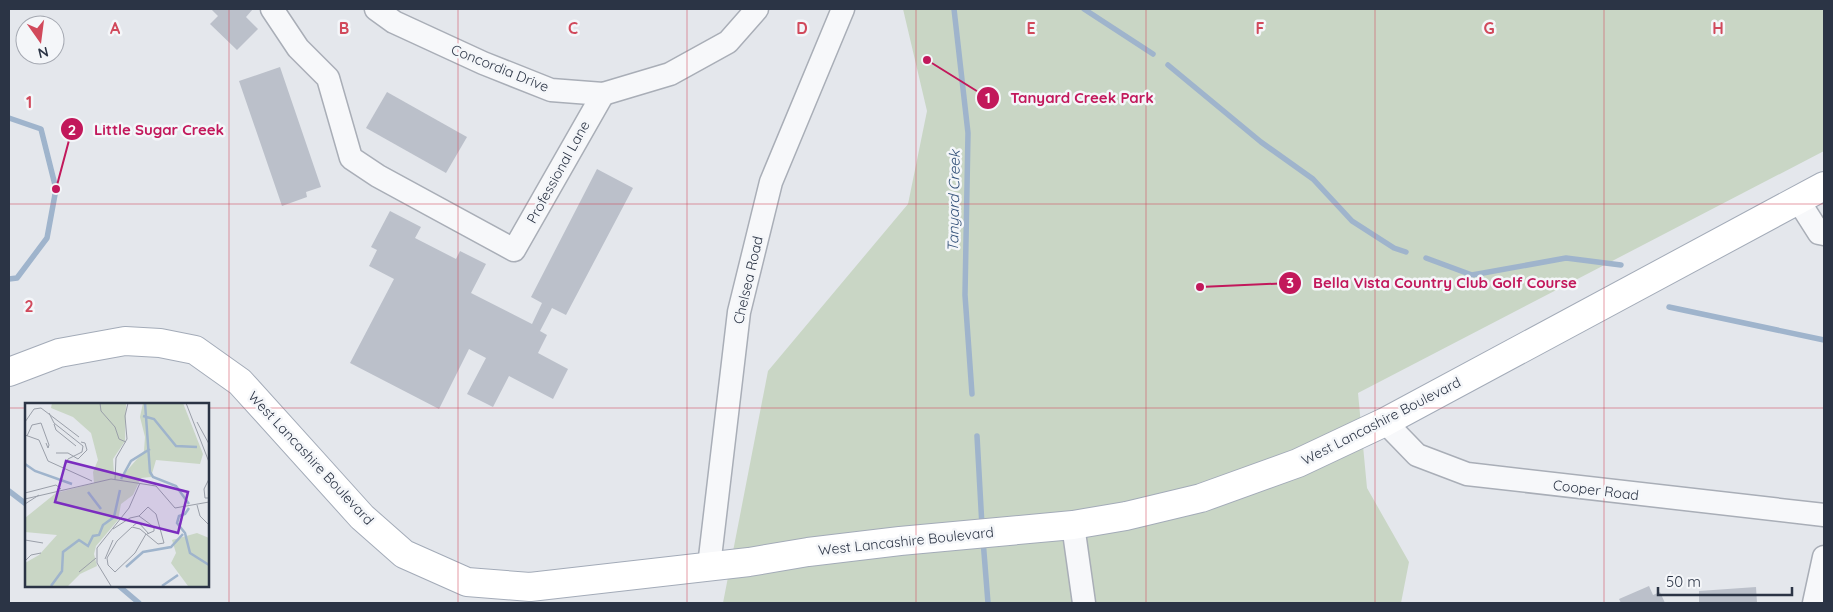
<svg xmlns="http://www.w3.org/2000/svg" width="1833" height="612" font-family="Quicksand,sans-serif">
  <rect width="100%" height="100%" fill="#e4e7ec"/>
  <!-- green -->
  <polygon fill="#c9d6c5" points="903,9 1824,9 1824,151 1358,393 1367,488 1409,562 1401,603 723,603 768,371 908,204 927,111"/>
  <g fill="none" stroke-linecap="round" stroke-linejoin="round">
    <!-- stream -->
    <g stroke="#9fb4cc" stroke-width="5.5">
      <polyline points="954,9 968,133 965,295 972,394"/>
      <polyline points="1084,9 1153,54"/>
      <polyline points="1168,65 1261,142 1313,179 1352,221 1394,248 1406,252"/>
      <polyline points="9,118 41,129 56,189 47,238 17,278 9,279"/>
      <polyline points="1426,258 1472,275 1566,258 1621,265"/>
      <polyline points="1669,307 1824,340"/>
      <polyline points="977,436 982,526"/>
      <polyline points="9,491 26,504"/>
      <polyline points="983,540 988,603"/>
      <polyline points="119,586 139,603"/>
    </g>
  </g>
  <!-- building -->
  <g fill="#bbc0ca">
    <polygon points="211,9 253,9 246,17 258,29 237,50 210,24 218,16"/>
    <polygon points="280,67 321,187 306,192 307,197 282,206 239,81"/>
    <polygon points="387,92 467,137 446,173 366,128"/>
    <polygon points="597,169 633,188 566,315 552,308 540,331 547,335 538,353 568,369 553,399 509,376 493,407 467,394 486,358 469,349 439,409 350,363 394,279 369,266 377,250 371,247 390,211 421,227 415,238 456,259 460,251 486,264 471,293 532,324 542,303 531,297"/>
    <polygon points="1649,586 1653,595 1660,592 1665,603 1621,603 1619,599"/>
    <polygon points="1756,587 1757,603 1699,603 1699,591"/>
  </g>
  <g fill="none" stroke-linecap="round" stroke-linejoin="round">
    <!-- minor casing -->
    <g stroke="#a9aeb7" stroke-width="25">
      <g id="minor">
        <polyline points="272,9 298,48 328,78 351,158 378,176 514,250 603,94"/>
        <polyline points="376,9 394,22 483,63 551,90 603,94 670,74 728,42 757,9"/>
        <polyline points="1798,200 1819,233 1824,234"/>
        <polyline points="1385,422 1417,455 1467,474 1824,515"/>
        <polyline points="1073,525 1084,603"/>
        <polyline points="709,566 739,312 771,182 843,9"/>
        <polyline points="1814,603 1824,557"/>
      </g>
    </g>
    <!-- major casing -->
    <g stroke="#a3abb8" stroke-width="30">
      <polyline id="major" points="9,372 59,353 125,341 160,343 195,350 240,382 362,517 404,554 467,582 530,587 749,562 808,552 900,541 1073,525 1126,516 1201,498 1298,463 1385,422 1824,186"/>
    </g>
    <!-- minor -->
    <use href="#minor" stroke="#f7f8fa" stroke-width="22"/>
    <!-- major -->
    <use href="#major" stroke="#fff" stroke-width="28"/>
  </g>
  <!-- grid -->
  <path fill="none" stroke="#d1495b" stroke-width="1" stroke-opacity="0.55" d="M 229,9 L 229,603M 458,9 L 458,603M 687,9 L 687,603M 916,9 L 916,603M 1146,9 L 1146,603M 1375,9 L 1375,603M 1604,9 L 1604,603M 9,204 L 1824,204M 9,408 L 26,408M 208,408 L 1824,408"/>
  <g text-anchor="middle" stroke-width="5" stroke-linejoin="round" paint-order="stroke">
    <!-- street labels -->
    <g font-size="14" fill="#2b3445" stroke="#f4f6f9">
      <text transform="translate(500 68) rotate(22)" y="5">Concordia Drive</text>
      <text transform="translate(558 172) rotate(-61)" y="5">Professional Lane</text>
      <text transform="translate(748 280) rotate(-77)" y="5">Chelsea Road</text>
      <text transform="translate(1381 421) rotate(-27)" y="5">West Lancashire Boulevard</text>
      <text transform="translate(311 458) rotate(47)" y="5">West Lancashire Boulevard</text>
      <text transform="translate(1596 490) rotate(7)" y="5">Cooper Road</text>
      <text transform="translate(906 541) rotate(-6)" y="5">West Lancashire Boulevard</text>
    </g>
    <!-- water labels -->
    <g font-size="15" font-style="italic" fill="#34527a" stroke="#f4f6f9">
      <text transform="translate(954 201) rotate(-89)" y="5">Tanyard Creek</text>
    </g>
  </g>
  <!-- overview -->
  <g transform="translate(25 403)">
    <rect width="184" height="184" fill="#e4e7ec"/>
    <path d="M 27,0 L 101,0 L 100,38 L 88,56 L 89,71 L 99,71 L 119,48 L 120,34 L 115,14 L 118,0 L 158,0 L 178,51 L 175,61 L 131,57 L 126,74 L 116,75 L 108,92 L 96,101 L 93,117 L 71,143 L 69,151 L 72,163 L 55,171 L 43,183 L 0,183 L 0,160 L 14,152 L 32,132 L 0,129 L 0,115 L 31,90 L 69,80 L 68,69 L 73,57 L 66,30 L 48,14 L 26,5 ZM 172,130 L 184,135 L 184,183 L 163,183 L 146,160 L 151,150 L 147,137 Z" fill="#c9d6c5"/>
    <path fill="none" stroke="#9fb4cc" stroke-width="2.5" d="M 120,0 L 125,69 L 128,74 L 151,83 L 164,101M 118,13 L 129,16 L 151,43 L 172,44M 0,61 L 10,68 L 47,81M 96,76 L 106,58 L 125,46M 63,89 L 76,106M 164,105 L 160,111 L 154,113 L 152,120 L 160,130 L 165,150 L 184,162M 101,164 L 118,149 L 146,144 L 158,131M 26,183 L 37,168 L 38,149 L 54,137 L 63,143 L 68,133 L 74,132 L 78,122 L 89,114 L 95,87M 137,183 L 153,172"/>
    <path fill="none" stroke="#9a9fa9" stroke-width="1" d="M 75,0 L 76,8 L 90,24 L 94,36 L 101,39M 161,0 L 184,59M 24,10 L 29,20 L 58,43 L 57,49 L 43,56 L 39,65M 0,19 L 9,6 L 16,5 L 54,34M 172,19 L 184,41M 29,21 L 31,27 L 51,43M 0,32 L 14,37 L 23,58 L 67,78M 2,33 L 7,22 L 16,20 L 24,42 L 23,45 L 21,40M 31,50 L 43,50 L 53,56 L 62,47 L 60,40 L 56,39M 184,76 L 179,86 L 180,95 L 184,95M 90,77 L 91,55 L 102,36 L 100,13 L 103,0M 0,90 L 31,82 L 36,86M 0,96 L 86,76 L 131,83 L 150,105 L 184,99M 0,101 L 14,92M 172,102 L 175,113 L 184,122M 108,123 L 113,119 L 124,131M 88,126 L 105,115 L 114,113 L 129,124 L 129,128 L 122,131M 0,137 L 18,140M 80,156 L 88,137M 0,158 L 6,152 L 16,150M 54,169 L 71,155M 90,169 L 83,162 L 82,155 L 92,138 L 107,124 L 115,126 L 133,141 L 139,140 L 131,111 L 123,104 L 114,113M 90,169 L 110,150 L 121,131M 86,183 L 72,160 L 72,145 L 104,105 L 115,80"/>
    <path fill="#7b2cbf" fill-opacity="0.15" stroke="#7b2cbf" stroke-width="2.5" d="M 41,58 L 163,89 L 153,130 L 30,99 Z"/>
    <rect width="184" height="184" fill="none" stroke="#2b3445" stroke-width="2.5"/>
  </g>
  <g font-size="16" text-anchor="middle" font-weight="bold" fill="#d1495b" stroke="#f4f6f9" stroke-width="5" stroke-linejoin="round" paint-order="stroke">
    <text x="115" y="34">A</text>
    <text x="344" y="34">B</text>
    <text x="573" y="34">C</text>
    <text x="802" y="34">D</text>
    <text x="1031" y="34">E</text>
    <text x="1260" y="34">F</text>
    <text x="1489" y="34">G</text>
    <text x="1718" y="34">H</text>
    <text x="29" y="108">1</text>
    <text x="29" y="312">2</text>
  </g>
  <!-- callouts -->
  <path fill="none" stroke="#c2185b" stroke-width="2" d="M927 60L988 98M56 189L72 129M1200 287L1290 283"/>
  <g fill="#c2185b" stroke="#f4f6f9" stroke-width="2">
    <circle cx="927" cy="60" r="5"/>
    <circle cx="56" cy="189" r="5"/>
    <circle cx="1200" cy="287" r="5"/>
    <circle cx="988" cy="98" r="12"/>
    <circle cx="72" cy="129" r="12"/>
    <circle cx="1290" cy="283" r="12"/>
  </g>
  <g font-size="15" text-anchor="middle" font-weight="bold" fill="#fff">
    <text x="988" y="103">1</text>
    <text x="72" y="135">2</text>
    <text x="1290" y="288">3</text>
  </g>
  <g font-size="15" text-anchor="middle" font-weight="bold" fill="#c2185b" stroke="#f4f6f9" stroke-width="5" stroke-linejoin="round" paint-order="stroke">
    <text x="1082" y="103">Tanyard Creek Park</text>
    <text x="159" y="135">Little Sugar Creek</text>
    <text x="1445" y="288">Bella Vista Country Club Golf Course</text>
  </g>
  <!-- border -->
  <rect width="1833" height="612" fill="none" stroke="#2b3445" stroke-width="20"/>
  <!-- north arrow -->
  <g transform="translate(40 40) rotate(166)"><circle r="24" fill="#f4f6f9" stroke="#a4a8b1"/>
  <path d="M0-4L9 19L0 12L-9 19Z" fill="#d1495b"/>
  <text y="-8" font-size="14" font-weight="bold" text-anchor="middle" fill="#2b3445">N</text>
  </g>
  <!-- scale -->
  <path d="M1658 587v8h134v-8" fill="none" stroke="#2b3445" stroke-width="2.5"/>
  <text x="1666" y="587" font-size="15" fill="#2b3445" stroke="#f4f6f9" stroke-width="4" paint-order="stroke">50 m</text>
</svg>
